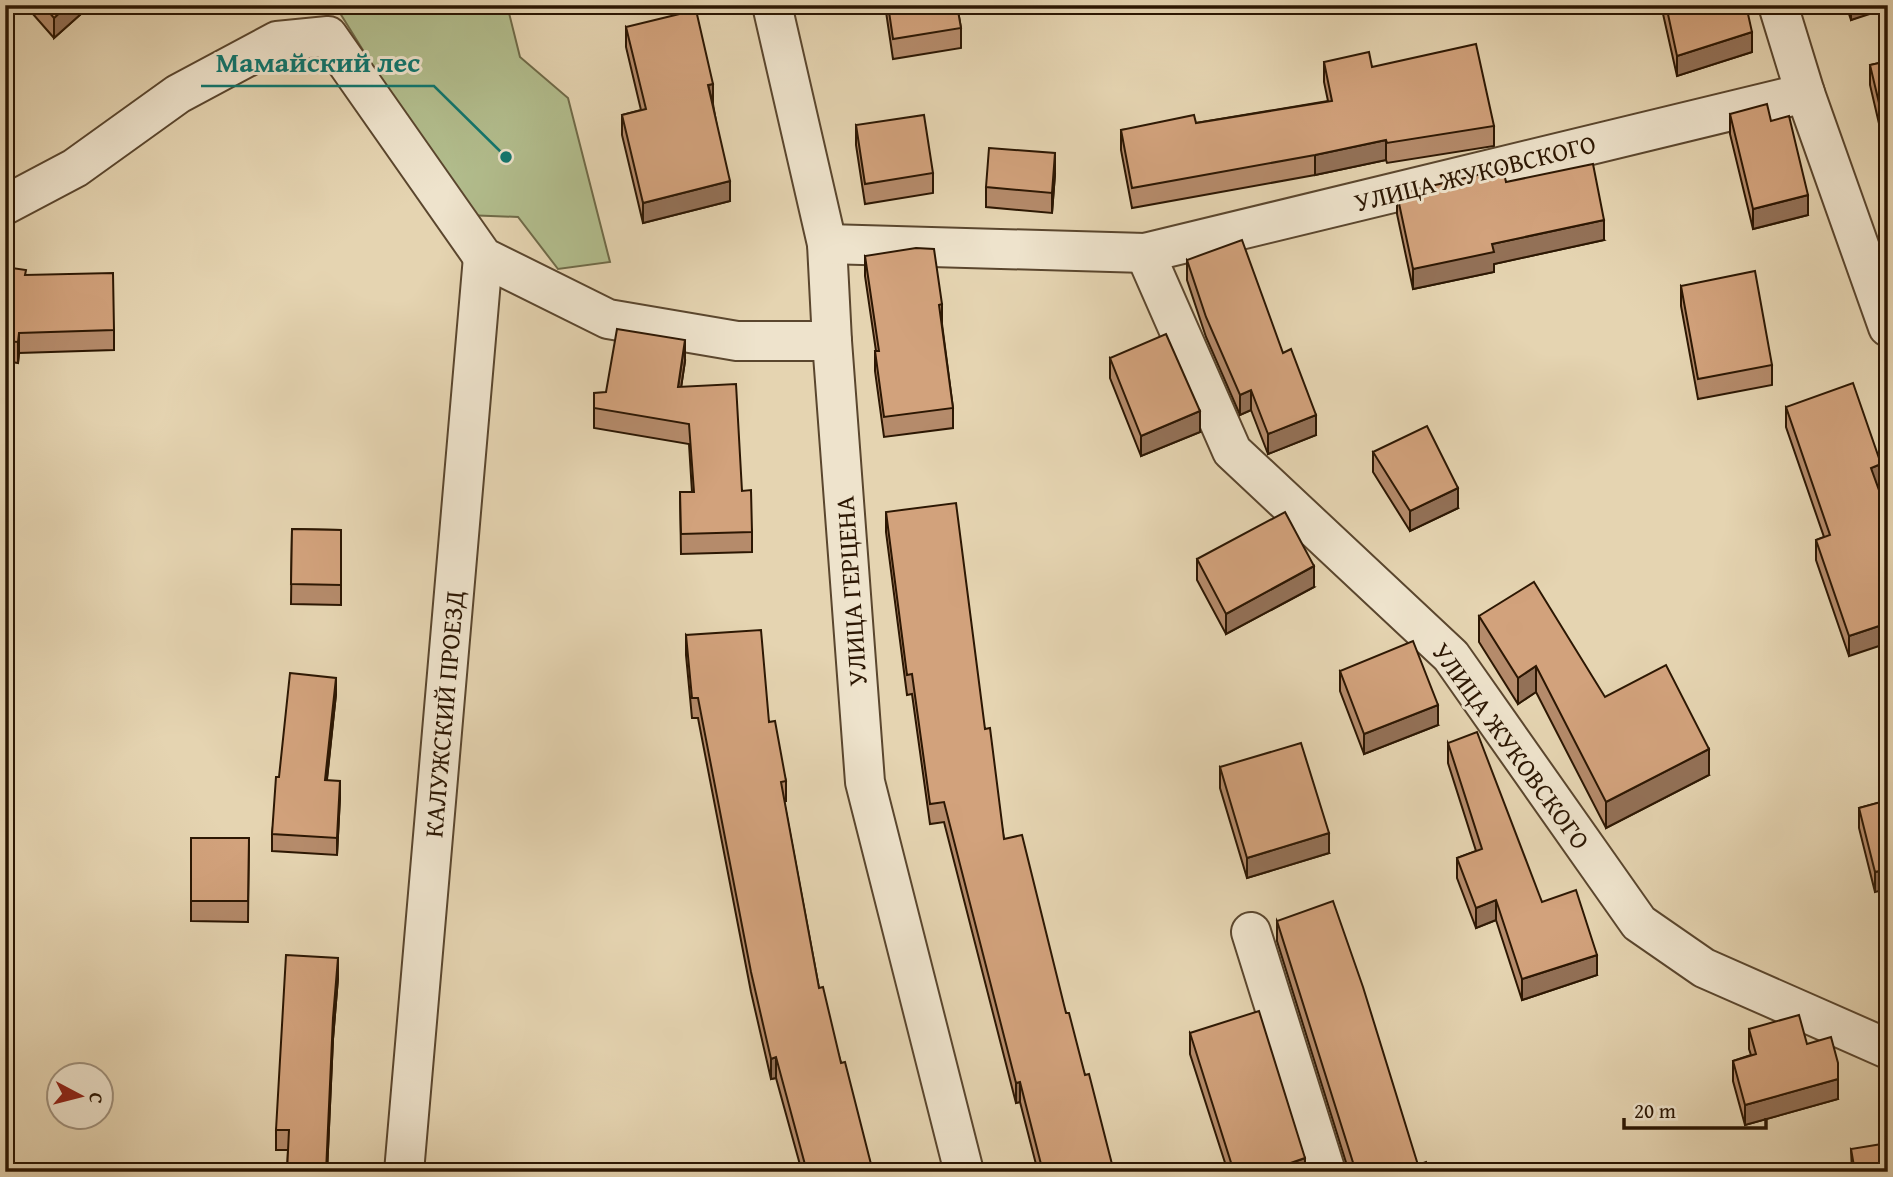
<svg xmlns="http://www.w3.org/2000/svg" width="1893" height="1177" font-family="'Gentium Book Plus',serif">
  <rect width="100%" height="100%" fill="#e5d4b1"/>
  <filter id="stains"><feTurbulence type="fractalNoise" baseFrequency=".00286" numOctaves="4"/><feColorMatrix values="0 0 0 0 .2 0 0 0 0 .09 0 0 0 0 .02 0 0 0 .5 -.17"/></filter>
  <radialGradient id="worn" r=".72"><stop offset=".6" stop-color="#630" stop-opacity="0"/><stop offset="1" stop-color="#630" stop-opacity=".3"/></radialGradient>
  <!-- green -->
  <polygon fill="#b2bd8d" stroke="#6f6a48" stroke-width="2" points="335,5 507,5 520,57 568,98 610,262 558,269 518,217 465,215"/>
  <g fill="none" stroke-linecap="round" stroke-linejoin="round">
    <!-- minor casing -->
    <g stroke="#5a462e" stroke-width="42">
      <g id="minor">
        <polyline points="772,5 827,244 832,341 865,782 964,1172"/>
        <polyline points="1778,5 1805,93 1888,327"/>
        <polyline points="5,205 75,168 178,94 277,41 328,36 483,257 608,319 737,341 832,341"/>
        <polyline points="827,244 1145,253 1805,93"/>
        <polyline points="1145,253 1232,451 1451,656 1639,923 1704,968 1888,1049"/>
        <polyline points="1251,932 1326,1172"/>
        <polyline points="404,1172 483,257"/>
      </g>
    </g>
    <!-- minor -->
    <use href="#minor" stroke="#eee3cc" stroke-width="38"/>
  </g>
  <!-- wall -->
  <g fill="#b58b6b" stroke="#2c1703" stroke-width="2">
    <polygon points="25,5 91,5 54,38"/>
    <polygon points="885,5 957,5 961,28 961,48 893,59"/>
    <polygon points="1661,5 1746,5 1752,52 1677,76"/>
    <polygon points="1846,5 1888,5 1851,20"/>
    <polygon points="626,27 713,104 730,201 643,223 622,135 622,115 641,110 626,47"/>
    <polygon points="1888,61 1884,145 1870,85 1870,65"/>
    <polygon points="1324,62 1372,67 1494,126 1494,146 1387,163 1386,160 1315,175 1132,208 1121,150 1121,130 1196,123 1328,101 1324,82"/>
    <polygon points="1730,114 1771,121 1808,215 1753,229 1730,134"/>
    <polygon points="856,125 933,173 933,193 865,204 856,145"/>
    <polygon points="1055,174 1052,213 986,207 986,187"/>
    <polygon points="1506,182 1604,240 1494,264 1494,272 1413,289 1397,214 1397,194"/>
    <polygon points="865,256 942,304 942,324 953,408 953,428 884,437 875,371 875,351 876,351 865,276"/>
    <polygon points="1187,260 1283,353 1316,435 1268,454 1251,410 1240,415 1206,337 1187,280"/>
    <polygon points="5,267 26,275 114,330 114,350 19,353 18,363 5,361"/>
    <polygon points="1681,286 1772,365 1772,385 1698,399 1681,306"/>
    <polygon points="1110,358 1200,432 1141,456 1110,378"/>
    <polygon points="685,361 681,387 742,491 752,532 752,552 681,554 680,492 692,492 689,444 594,428 594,408 606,392"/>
    <polygon points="1786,407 1881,484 1877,486 1849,656 1816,560 1816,540 1824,537 1786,427"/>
    <polygon points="1373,452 1458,508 1410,531 1373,472"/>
    <polygon points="886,512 985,729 1004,839 1066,1013 1114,1172 1038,1172 1020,1102 1016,1103 944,822 930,824 912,694 907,695 886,532"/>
    <polygon points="292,529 341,530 341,605 291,604"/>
    <polygon points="1197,559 1314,587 1226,634 1197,580"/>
    <polygon points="1479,616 1605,697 1709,775 1606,828 1536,692 1518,704 1479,642"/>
    <polygon points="686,635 769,722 786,781 786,801 784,801 819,988 873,1172 802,1172 776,1078 771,1079 751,992 698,718 692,718 686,655"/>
    <polygon points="1340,671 1438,725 1364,754 1340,691"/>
    <polygon points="336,694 327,780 340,797 337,855 272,851 272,834 279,777"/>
    <polygon points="1448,743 1542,902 1597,975 1522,1000 1496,920 1476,928 1457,878 1457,858 1476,851 1448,763"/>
    <polygon points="1220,767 1329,853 1247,878 1220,788"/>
    <polygon points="1888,800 1875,892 1859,828 1859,808"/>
    <polygon points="191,838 249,838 248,922 191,921"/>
    <polygon points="1277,921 1418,1165 1429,1172 1349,1172 1277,941"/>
    <polygon points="338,978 333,1039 327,1172 287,1172 288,1150 276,1150 276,1130"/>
    <polygon points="1749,1029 1807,1044 1838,1099 1745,1125 1733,1081 1733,1061 1751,1055 1749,1049"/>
    <polygon points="1190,1033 1305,1172 1228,1172 1190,1054"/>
    <polygon points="1851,1149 1888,1172 1852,1172"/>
  </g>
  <!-- shaded-wall -->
  <g fill="#937157" stroke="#2c1703" stroke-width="2">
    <polygon points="68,5 91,5 54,38 54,18"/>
    <polygon points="1851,5 1888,5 1888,8 1851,20"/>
    <polygon points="1752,32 1752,52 1677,76 1677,56"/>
    <polygon points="713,84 713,104 708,85"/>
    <polygon points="1884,124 1888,124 1888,144 1884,145"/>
    <polygon points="1386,140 1386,160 1315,175 1315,155"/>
    <polygon points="1055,153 1055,174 1052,213 1052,193"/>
    <polygon points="730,181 730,201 643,223 643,203"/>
    <polygon points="1808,195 1808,215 1753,229 1753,209"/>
    <polygon points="1604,220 1604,240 1494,264 1494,272 1413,289 1413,269 1492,244"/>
    <polygon points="19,333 19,353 18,363 18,342"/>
    <polygon points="685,340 685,361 678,408 678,387"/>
    <polygon points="1251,390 1251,410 1240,415 1240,395"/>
    <polygon points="1200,411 1200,432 1141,456 1141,436"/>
    <polygon points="1316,415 1316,435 1268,454 1268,434"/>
    <polygon points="1881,464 1881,484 1871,488 1871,468"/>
    <polygon points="1458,488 1458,508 1410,531 1410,511"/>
    <polygon points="1314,566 1314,587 1226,634 1226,614"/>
    <polygon points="1888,623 1888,643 1849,656 1849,636"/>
    <polygon points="1536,666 1536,692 1518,704 1518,678"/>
    <polygon points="336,678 336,694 325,796 325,780"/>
    <polygon points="1438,705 1438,725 1364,754 1364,734"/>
    <polygon points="1709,749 1709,775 1606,828 1606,802"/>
    <polygon points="340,781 340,797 337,855 337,838"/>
    <polygon points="1329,833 1329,853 1247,878 1247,858"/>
    <polygon points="1888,869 1888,889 1875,892 1875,872"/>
    <polygon points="1496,900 1496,920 1476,928 1476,908"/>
    <polygon points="1597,955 1597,975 1522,1000 1522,979"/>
    <polygon points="338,958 338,978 333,1039 327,1172 326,1172 333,1018"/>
    <polygon points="776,1057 776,1078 771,1079 771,1059"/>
    <polygon points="1838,1079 1838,1099 1745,1125 1745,1105"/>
    <polygon points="1020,1082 1020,1102 1016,1103 1016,1083"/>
    <polygon points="1305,1158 1305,1172 1264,1172"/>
  </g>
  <!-- building -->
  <g fill="#d2a27c" stroke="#2c1703" stroke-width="2">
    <polygon points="43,5 68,5 54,18"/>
    <polygon points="888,5 957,5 961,28 893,39"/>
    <polygon points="1666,5 1746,5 1752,32 1677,56"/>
    <polygon points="696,10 713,84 708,85 730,181 643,203 622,115 646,109 626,27"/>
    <polygon points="1476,44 1494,126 1387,143 1386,140 1315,155 1132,188 1121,130 1194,115 1196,123 1332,101 1324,62 1369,52 1372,67"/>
    <polygon points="1888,61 1888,124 1884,124 1870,65"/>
    <polygon points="1767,104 1771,121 1789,116 1808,195 1753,209 1730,114"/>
    <polygon points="924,115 933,173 865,184 856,125"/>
    <polygon points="989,148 1055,153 1052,193 986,187"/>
    <polygon points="1593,164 1604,220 1492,244 1494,252 1413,269 1397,194 1503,169 1506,182"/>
    <polygon points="1242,240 1283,353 1291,349 1316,415 1268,434 1251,390 1240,395 1206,317 1187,260"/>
    <polygon points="916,248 934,249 942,304 939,305 953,408 884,417 875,351 879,351 865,256"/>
    <polygon points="5,267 26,270 25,275 113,273 114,330 19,333 18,342 5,341"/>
    <polygon points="1755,271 1772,365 1698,379 1681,286"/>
    <polygon points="617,329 685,340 678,387 736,384 742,491 751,490 752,532 681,534 680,492 694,492 689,424 594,408 594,393 606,392"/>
    <polygon points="1166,334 1200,411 1141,436 1110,358"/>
    <polygon points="1853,383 1881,464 1871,468 1888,515 1888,623 1849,636 1816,540 1830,535 1786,407"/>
    <polygon points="1427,426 1458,488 1410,511 1373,452"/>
    <polygon points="956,503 985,729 990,728 1004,839 1022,835 1066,1013 1069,1013 1085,1075 1089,1074 1114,1172 1043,1172 1020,1082 1016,1083 944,802 930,804 912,674 907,675 886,512"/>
    <polygon points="1285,512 1314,566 1226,614 1197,559"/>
    <polygon points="292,529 341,530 341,585 291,584"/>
    <polygon points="1534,582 1605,697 1666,665 1709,749 1606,802 1536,666 1518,678 1479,616"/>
    <polygon points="761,630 769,722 775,721 786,781 781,782 819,988 823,987 841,1063 845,1062 873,1172 807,1172 776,1057 771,1059 751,972 698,698 692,698 686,635"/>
    <polygon points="1413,641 1438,705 1364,734 1340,671"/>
    <polygon points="290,673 336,678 325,780 340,781 337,838 272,834 276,777 279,777"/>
    <polygon points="1477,732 1542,902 1576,890 1597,955 1522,979 1496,900 1476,908 1457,858 1482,849 1448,743"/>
    <polygon points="1301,743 1329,833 1247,858 1220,767"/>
    <polygon points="1888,800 1888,869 1875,872 1859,808"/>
    <polygon points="191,838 249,838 248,901 191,901"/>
    <polygon points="1333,901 1363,987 1418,1165 1426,1162 1429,1172 1356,1172 1277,921"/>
    <polygon points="286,955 338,958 333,1018 326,1172 287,1172 289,1130 276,1130"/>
    <polygon points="1259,1011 1305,1158 1264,1172 1234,1172 1190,1033"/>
    <polygon points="1799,1015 1807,1044 1831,1037 1838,1063 1838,1079 1745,1105 1733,1061 1756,1054 1749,1029"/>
    <polygon points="1888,1143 1888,1172 1855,1172 1851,1149"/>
  </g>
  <g text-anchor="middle" stroke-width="6" stroke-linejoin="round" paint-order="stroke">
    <!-- street labels -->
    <g font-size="26" fill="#2c1703" stroke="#eee3cc">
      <text transform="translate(1475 173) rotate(-14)" y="9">УЛИЦА ЖУКОВСКОГО</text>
      <text transform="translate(851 591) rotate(-94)" y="9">УЛИЦА ГЕРЦЕНА</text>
      <text transform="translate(444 714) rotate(-85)" y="9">КАЛУЖСКИЙ ПРОЕЗД</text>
      <text transform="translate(1511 746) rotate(54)" y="9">УЛИЦА ЖУКОВСКОГО</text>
    </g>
  </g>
  <!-- callouts -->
  <path fill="none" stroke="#0f766e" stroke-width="2.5" d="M506 157L434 86H201"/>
  <circle fill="#0f766e" stroke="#eee3cc" stroke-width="2.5" cx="506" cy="157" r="7"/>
  <g font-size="28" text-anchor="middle" font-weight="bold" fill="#0f766e" stroke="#eee3cc" stroke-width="6" stroke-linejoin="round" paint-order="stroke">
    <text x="318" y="72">Мамайский лес</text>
  </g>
  <!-- margin -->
  <rect width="1893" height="1177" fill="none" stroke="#e5d4b1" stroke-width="28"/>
  <rect x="7" y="7" width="1879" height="1163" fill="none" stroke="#2c1703" stroke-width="3.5"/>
  <rect x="14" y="14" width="1865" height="1149" fill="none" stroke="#2c1703" stroke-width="2"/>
  <!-- north arrow -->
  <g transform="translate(80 1096) rotate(97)"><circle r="33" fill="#eee3cc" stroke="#a0917c" stroke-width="2"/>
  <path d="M0-5L12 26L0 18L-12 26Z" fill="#8f2418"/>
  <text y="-10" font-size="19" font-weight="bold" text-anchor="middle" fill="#2c1703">С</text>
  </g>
  <!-- scale -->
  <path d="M1624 1118v10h142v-10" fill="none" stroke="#2c1703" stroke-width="3.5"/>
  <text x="1634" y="1118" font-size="21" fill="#2c1703" stroke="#eee3cc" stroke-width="5" paint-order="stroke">20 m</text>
  <rect width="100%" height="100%" filter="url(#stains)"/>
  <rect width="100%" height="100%" fill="url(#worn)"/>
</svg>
